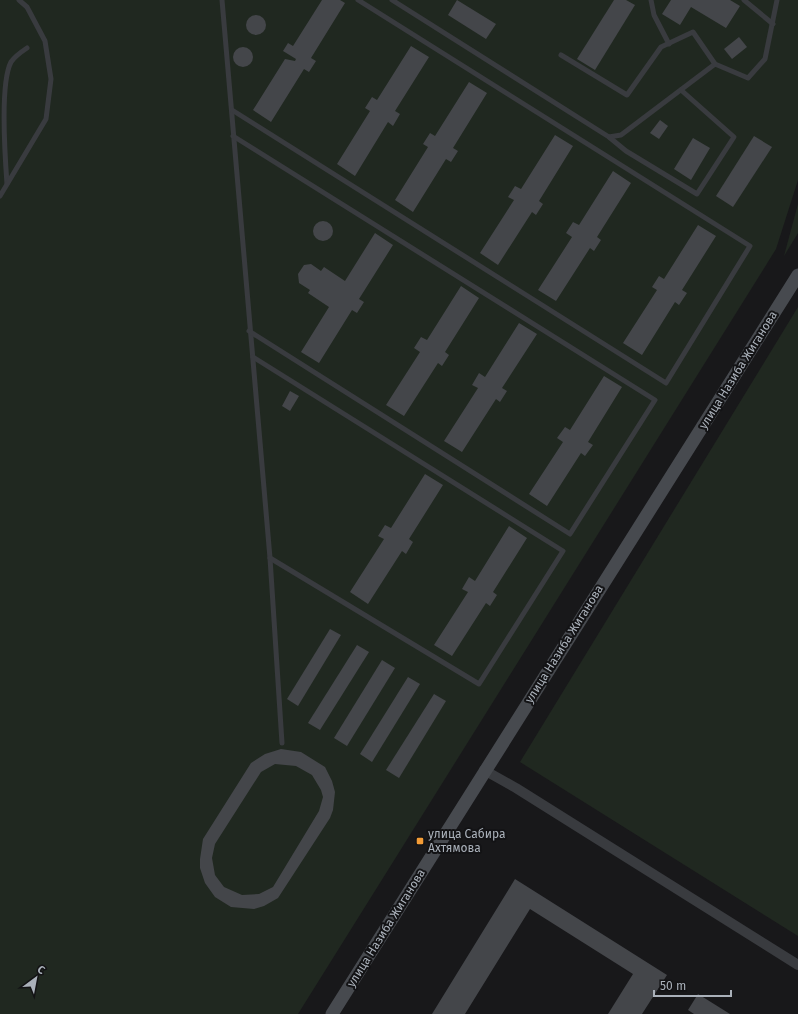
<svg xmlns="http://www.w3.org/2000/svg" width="798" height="1014" font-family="'Fira Sans',sans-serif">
  <rect width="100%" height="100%" fill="#18181a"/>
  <!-- grass -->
  <g fill="#202820">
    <polygon points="0,0 798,0 798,180 776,249 298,1014 0,1014"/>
    <polygon points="798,204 798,233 784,256"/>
    <polygon points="798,307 798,936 520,762"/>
  </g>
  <!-- building -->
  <g fill="#44464a" fill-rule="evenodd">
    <polygon points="322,0 340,0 345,3 311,58 316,61 309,72 304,69 271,122 253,110 285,59 295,61 296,59 283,51 288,43 293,46"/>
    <polygon points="457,0 496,24 486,39 448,15"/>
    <polygon points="614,0 626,0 635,5 595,70 577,59"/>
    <polygon points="671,0 730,0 740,6 726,28 691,7 680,25 662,14"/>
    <circle cx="256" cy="25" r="10"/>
    <polygon points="739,37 747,47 732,59 724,49"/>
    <polygon points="411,46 429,57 395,111 400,114 393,126 388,122 355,176 337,164 370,111 365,108 372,97 377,100"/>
    <circle cx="243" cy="57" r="10"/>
    <polygon points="469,82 487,93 453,148 458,151 451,162 446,159 413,212 395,200 428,147 423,144 430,133 435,136"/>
    <polygon points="660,120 668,126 659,139 650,133"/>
    <polygon points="555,135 573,146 539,201 543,204 536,215 532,212 498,265 480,253 514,200 508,197 515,186 521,189"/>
    <polygon points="754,136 772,147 733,207 716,196"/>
    <polygon points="693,138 710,148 691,180 674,169"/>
    <polygon points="613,171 631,183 597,237 601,240 594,251 590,248 556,301 538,290 572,237 566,233 573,222 579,225"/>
    <circle cx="323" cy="231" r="10"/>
    <polygon points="698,225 716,236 682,290 687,293 679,305 675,302 642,355 623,343 657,290 652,287 659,276 664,279"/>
    <polygon points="375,233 393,245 359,299 364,302 357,313 352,310 319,363 301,352 329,307 308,293 310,290 299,283 298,274 304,265 311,264 321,271 324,267 345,281"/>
    <polygon points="461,286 479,298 445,352 449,355 442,366 438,363 404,416 386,405 420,352 414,348 421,337 427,340"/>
    <polygon points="519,323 537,334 502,388 507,391 500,402 496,399 462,452 444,441 478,388 472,385 479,373 485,377"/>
    <polygon points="604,376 622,387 588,442 593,445 585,456 581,453 547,506 529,494 563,442 557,438 565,427 570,430"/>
    <polygon points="290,391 299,396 290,411 282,406"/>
    <polygon points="425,474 443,485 409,539 413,542 406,554 402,551 368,604 350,592 384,539 378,536 385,525 391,528"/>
    <polygon points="509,526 527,538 493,592 497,595 490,606 486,603 452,656 434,645 468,592 462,589 469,577 475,581"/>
    <polygon points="330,629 341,635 298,706 287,699"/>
    <polygon points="357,645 369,652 320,730 308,723"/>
    <polygon points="382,660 395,668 347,746 334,738"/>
    <polygon points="408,677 420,684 372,762 360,754"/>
    <polygon points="434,694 446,701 399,778 386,770"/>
    <path d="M 281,749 L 301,752 L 325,767 L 332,781 L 335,792 L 333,810 L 330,818 L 278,898 L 264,906 L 254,909 L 231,907 L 215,897 L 205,883 L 200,868 L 200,859 L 203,839 L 251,763 L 265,754 ZM 275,764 L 296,766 L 312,775 L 321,790 L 323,797 L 319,811 L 273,887 L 259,894 L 242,895 L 224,887 L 215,875 L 212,858 L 215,844 L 261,772 Z"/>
    <polygon points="515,879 667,975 642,1014 608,1014 633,974 530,909 465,1014 432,1014"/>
    <polygon points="698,994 730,1014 694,1014 688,1010"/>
  </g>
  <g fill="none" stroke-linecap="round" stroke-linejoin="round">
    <!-- lane -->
    <g stroke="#393b3f" stroke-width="5">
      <polyline points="222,0 270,558 282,743"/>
      <polyline points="392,0 609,137 621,135 715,64 748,78 765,59 777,0"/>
      <polyline points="651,0 654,15 669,44"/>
      <polyline points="744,0 773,24"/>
      <polyline points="561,55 627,95 661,47 693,32 715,64"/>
      <polyline points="232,110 666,383 750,246 358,0"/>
      <polyline points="233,136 655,400 570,534 249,331"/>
      <polyline points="609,137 626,151 697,194 734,137 681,90"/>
      <path d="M 7,184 C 5,157 0,83 11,62 C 15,56 21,52 27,48"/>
      <polyline points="0,196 46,119 51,79 45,41 27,7 19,0"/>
      <polyline points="253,357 563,551 479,684 270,558"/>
    </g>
    <!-- street -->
    <polyline stroke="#393b3f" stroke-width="10" points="484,770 516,788 798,965"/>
    <!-- secondary -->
    <polyline stroke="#474a4f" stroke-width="13" points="332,1014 798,275"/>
  </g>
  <!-- markers -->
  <rect fill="#f49c36" stroke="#131315" stroke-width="1.5" x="416" y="837" width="8" height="8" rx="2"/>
  <g text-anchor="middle" stroke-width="4" stroke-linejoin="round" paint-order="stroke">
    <!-- street labels -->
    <g font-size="12" fill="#aab1ba" stroke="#131315">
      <text transform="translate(738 370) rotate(-58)" y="4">улица Назиба Жиганова</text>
      <text transform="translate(564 644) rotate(-58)" y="4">улица Назиба Жиганова</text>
      <text transform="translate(386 928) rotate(-58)" y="4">улица Назиба Жиганова</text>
    </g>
    <!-- poi labels -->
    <g font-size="12" fill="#aab1ba" stroke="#131315" text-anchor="start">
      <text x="428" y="838">улица Сабира<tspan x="428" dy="14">Ахтямова</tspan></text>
    </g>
  </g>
  <!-- north arrow -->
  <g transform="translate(36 978) rotate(32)" stroke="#131315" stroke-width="3" paint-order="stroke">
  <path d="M0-3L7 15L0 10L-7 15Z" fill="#aab1ba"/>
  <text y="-6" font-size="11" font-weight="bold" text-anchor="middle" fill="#aab1ba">С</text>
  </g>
  <!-- scale -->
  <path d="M654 990v6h77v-6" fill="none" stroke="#aab1ba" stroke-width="2"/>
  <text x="660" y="990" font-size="12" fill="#aab1ba" stroke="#131315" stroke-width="3" paint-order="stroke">50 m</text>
</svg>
